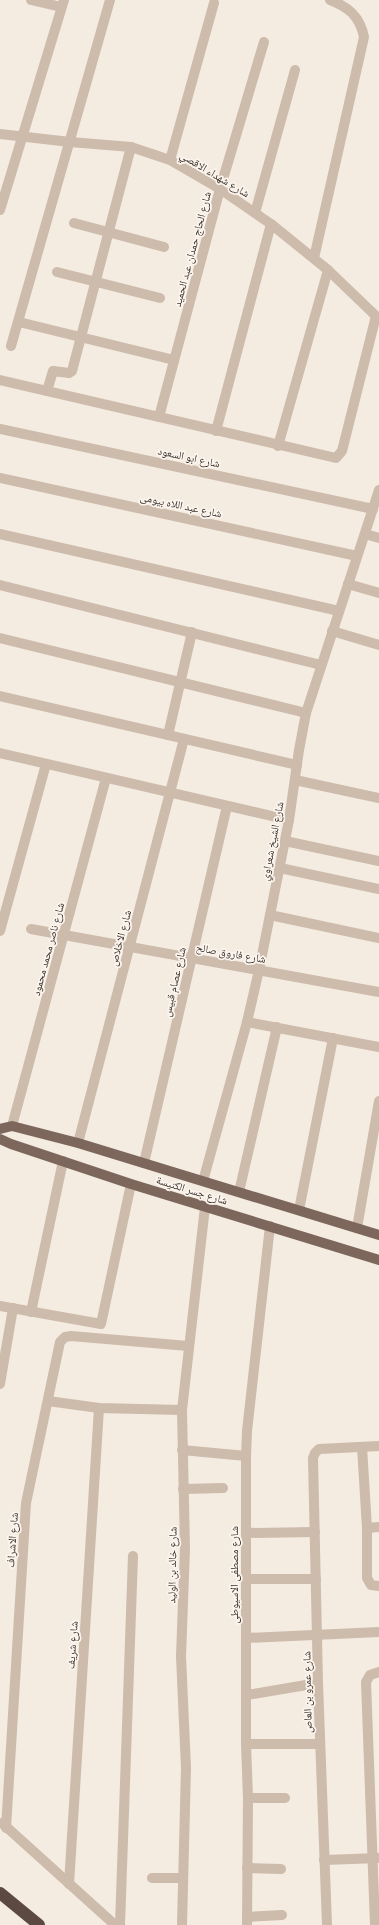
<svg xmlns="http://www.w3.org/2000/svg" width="379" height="1925" font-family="Ubuntu,'Noto Naskh Arabic',sans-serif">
  <rect width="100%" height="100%" fill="#f4ebe1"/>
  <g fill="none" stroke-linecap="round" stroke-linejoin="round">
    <!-- minor -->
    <g stroke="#cdbbac" stroke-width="10">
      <polyline points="31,0 61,7"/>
      <polyline points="0,134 70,142 131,147 170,160 220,189 271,224 328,270 379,319"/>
      <polyline points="170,160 214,3"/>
      <polyline points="0,210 64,0"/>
      <polyline points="255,213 295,70"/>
      <polyline points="74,223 164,247"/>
      <path d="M 314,258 L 364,37 C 360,17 349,7 330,0"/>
      <polyline points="57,272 160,298"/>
      <polyline points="19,322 174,360"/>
      <polyline points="11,346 110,0"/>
      <polyline points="0,380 336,458 342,451 376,316"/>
      <polyline points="47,391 53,371 69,373 72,371 131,147"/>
      <polyline points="159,417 220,189 264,42"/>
      <polyline points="0,429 373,509"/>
      <polyline points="216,431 271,224"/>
      <polyline points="278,446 328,270"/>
      <polyline points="0,478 357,556"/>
      <polyline points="0,534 339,611"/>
      <polyline points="365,534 379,538"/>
      <polyline points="348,584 379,593"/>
      <polyline points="0,585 321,665"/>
      <polyline points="332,631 379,645"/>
      <polyline points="0,638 306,713"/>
      <polyline points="0,696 297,765"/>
      <polyline points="168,735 192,632"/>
      <polyline points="0,753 289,820"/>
      <polyline points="295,780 379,798"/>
      <polyline points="285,841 379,861"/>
      <polyline points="280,868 379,889"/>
      <polyline points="270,915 379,938"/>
      <polyline points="31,929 379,992"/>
      <polyline points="0,931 46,764"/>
      <polyline points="247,1022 379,1047"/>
      <polyline points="12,1126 106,778"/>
      <polyline points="78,1143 184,739"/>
      <polyline points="144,1163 227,806"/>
      <polyline points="203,1181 247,1022 259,970 289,820 299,750 306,713 379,490"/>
      <polyline points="239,1192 277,1027"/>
      <polyline points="299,1210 333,1038"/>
      <polyline points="357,1228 379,1101"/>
      <polyline points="0,1306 101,1324 131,1184"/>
      <polyline points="31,1312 63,1161"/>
      <polyline points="0,1384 13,1308"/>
      <polyline points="48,1401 99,1408 182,1410"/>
      <polyline points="362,1447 367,1528 367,1578 371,1585 379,1586"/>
      <polyline points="182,1450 246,1456"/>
      <polyline points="183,1489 223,1488"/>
      <polyline points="367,1528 379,1527"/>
      <polyline points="246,1533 315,1532"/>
      <polyline points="246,1579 316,1579"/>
      <polyline points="246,1638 379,1632"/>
      <polyline points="247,1695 318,1683"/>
      <polyline points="246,1744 320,1744"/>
      <polyline points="248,1798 285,1798"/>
      <polyline points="2,1823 115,1925"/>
      <polyline points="6,1828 26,1503 60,1342 65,1337 71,1336 188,1346"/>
      <polyline points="324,1860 379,1858"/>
      <polyline points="247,1868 281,1869"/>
      <polyline points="152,1878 183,1878"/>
      <polyline points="69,1884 99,1408"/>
      <polyline points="247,1917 282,1915"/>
      <polyline points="120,1925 133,1556"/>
      <polyline points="182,1925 186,1768 181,1656 185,1549 182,1410 205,1207"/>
      <polyline points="247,1925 248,1798 246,1744 246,1456 247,1431 270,1226"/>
      <polyline points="327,1925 318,1683 313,1458 315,1453 319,1449 379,1446"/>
      <polyline points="375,1925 366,1682 370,1675 379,1672"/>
    </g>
    <!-- major -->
    <g stroke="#7d675c" stroke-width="10">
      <polyline points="0,1129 12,1126 78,1143 379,1235"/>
      <polyline points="0,1139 11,1144 131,1184 379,1260"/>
    </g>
    <!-- highway -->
    <polyline stroke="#5c4a42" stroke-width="12" points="0,1893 39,1925"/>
  </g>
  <g text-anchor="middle" stroke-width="3.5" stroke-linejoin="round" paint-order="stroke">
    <!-- street labels -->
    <g font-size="11" fill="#3b302b" stroke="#fbf5ee">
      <text transform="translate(215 174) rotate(31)" y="4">شارع شهداء الاقصي</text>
      <text transform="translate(192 249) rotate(-75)" y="4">شارع الحاج حمدان عبد الحميد</text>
      <text transform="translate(189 457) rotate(12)" y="4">شارع ابو السعود</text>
      <text transform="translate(181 505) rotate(12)" y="4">شارع عبد اللاه بيومى</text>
      <text transform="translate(272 841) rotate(-79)" y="4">شارع الشيخ شعراوي</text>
      <text transform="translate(120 938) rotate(-75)" y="4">شارع الاخلاص</text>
      <text transform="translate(48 949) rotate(-75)" y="4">شارع ناصر محمد محمود</text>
      <text transform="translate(231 953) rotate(10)" y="4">شارع فاروق صالح</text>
      <text transform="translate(174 982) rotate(-77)" y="4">شارع عصام قبيس</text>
      <text transform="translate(192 1190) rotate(17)" y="4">شارع جسر الكنيسة</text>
      <text transform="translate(12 1540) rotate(-86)" y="4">شارع الاشراف</text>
      <text transform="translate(172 1565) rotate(-89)" y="4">شارع خالد بن الوليد</text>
      <text transform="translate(234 1575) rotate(-90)" y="4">شارع مصطفى الاسيوطى</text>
      <text transform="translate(72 1645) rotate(-86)" y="4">شارع شريف</text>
      <text transform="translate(307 1692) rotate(-91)" y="4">شارع عمرو بن العاص</text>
    </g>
  </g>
</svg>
